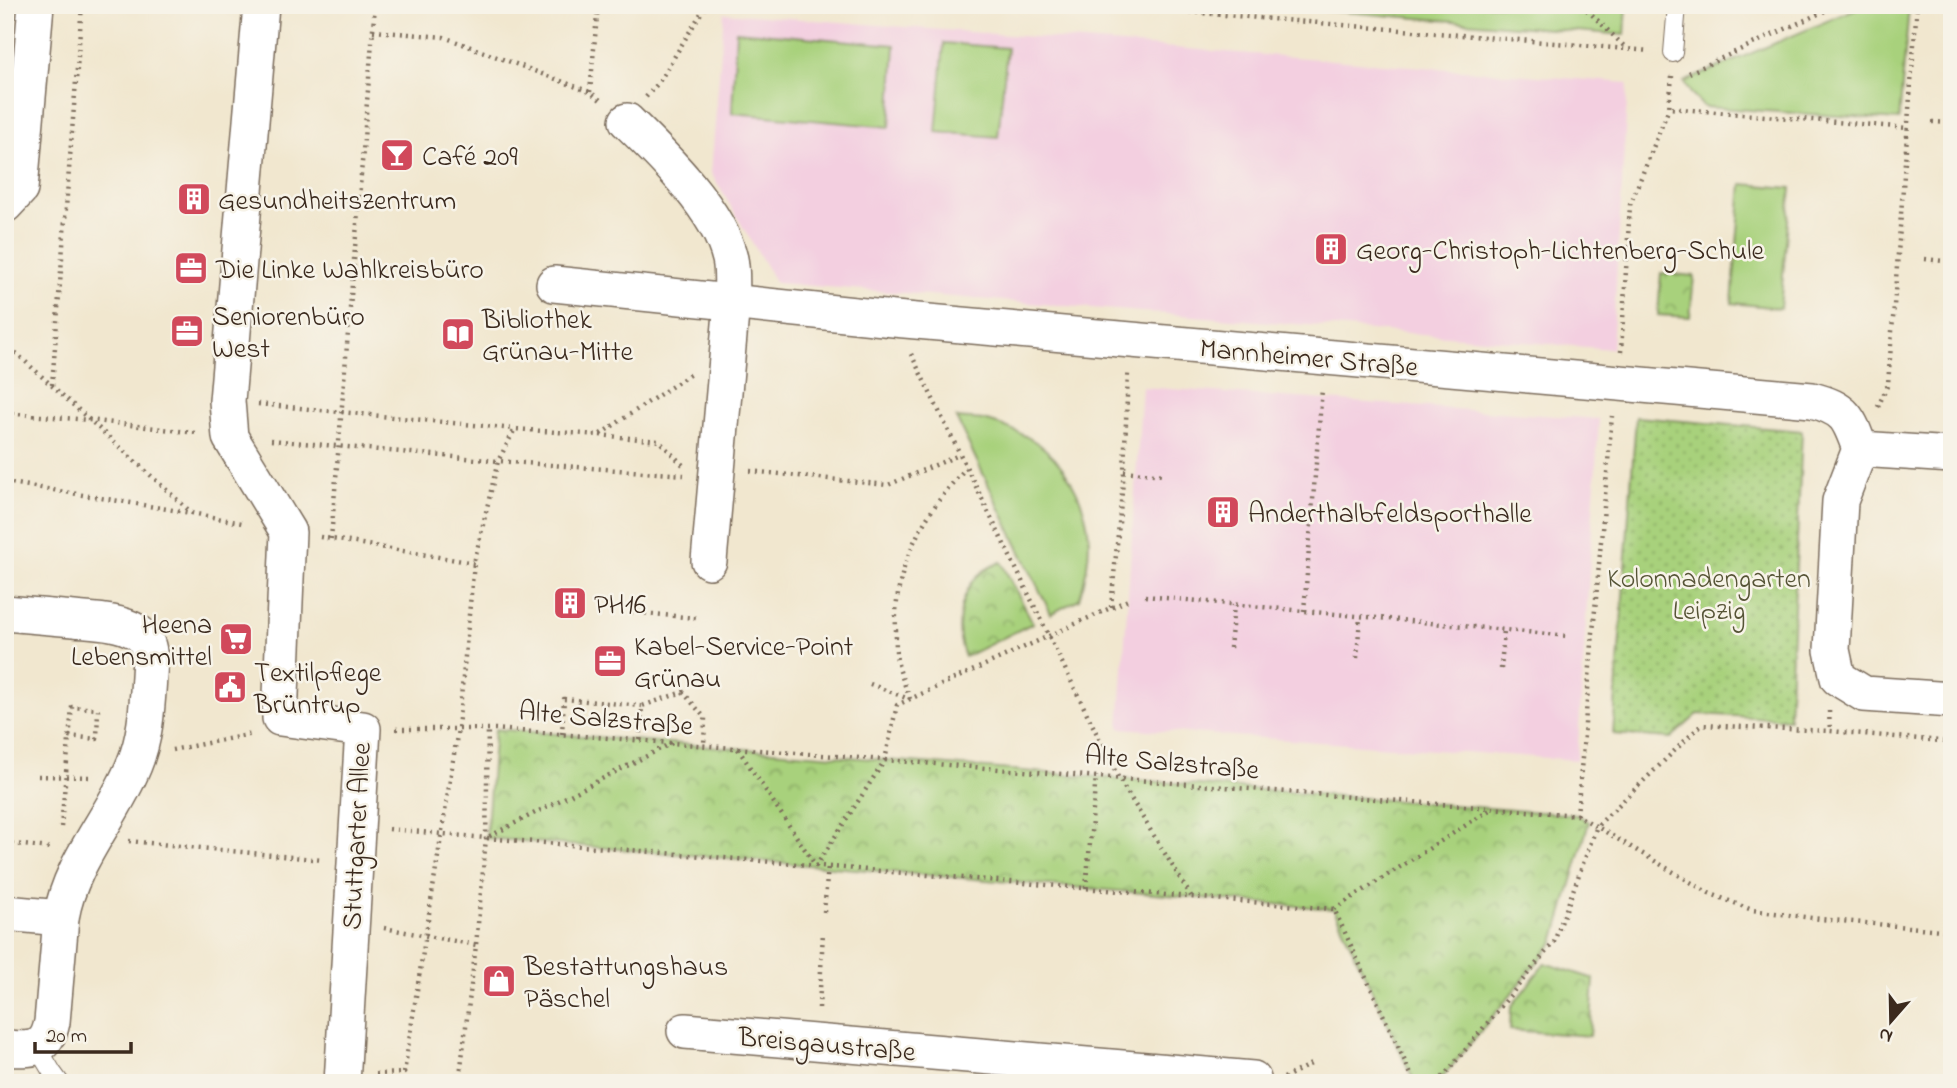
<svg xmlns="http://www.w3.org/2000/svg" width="1957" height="1088" font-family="'Indie Flower',sans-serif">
  <defs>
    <pattern id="park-crowns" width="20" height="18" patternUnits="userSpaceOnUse" patternTransform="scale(1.75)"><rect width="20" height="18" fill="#a8d17c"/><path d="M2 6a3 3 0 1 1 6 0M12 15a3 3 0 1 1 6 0" fill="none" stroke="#8aaa65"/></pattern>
    <pattern id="garden-dots" width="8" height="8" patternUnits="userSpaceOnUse" patternTransform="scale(1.75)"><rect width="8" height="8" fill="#a8d17c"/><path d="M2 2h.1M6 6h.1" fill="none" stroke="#8aaa65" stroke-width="1.8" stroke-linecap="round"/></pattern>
  </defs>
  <rect width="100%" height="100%" fill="#f7f3e8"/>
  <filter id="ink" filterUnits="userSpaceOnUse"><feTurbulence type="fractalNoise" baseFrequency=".0143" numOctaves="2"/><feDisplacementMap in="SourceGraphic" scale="14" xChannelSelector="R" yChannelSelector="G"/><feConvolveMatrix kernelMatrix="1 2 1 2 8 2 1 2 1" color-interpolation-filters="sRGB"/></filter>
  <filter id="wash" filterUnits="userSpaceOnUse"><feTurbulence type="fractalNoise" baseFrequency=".00686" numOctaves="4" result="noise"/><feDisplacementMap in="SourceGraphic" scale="28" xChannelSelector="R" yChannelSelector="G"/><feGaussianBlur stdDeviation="1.57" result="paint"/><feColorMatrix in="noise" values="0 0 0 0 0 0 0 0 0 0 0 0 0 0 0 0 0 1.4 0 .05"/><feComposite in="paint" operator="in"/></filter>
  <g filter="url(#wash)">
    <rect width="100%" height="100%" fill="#f1e7cf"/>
    <!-- built -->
    <g fill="#f3cfe0">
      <polygon points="724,13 1628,83 1612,349 776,283 711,173"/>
      <polygon points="1142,387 1599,419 1577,760 1119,728"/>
    </g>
    <!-- grass -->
    <g fill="#a8d17c" stroke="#727e4d" stroke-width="2">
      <polygon points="1259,5 1627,5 1625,35"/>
      <polygon points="1862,6 1909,7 1899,120 1704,107 1692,95 1684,82"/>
      <polygon points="736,31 895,45 890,127 732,113"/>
      <polygon points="944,43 1007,48 998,137 936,132"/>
      <polygon points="1742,184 1791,188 1780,308 1732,303"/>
      <path d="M 956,418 C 965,419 975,419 983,420 C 1002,424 1032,437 1046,450 C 1071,472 1088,508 1089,541 C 1089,560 1085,581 1079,599 L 1051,614 Z"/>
    </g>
    <!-- park -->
    <g fill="url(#park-crowns)" stroke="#727e4d" stroke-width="2">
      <polygon points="1661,273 1694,276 1690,317 1658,315"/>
      <path d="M 1001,562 L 1033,623 L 965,657 C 955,633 958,603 973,581 C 980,571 991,566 1001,562 Z"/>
      <polygon points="495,729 1577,815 1589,822 1554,942 1438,1083 1415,1083 1334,909 486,838"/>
      <polygon points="1545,963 1594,979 1590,1036 1510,1030 1511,1007"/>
    </g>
    <!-- garden -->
    <polygon fill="url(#garden-dots)" stroke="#727e4d" stroke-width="2" points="1636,417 1802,431 1789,719 1698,714 1671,738 1613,734"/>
  </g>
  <g filter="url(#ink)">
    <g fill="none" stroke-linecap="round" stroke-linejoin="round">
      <!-- lane casing -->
      <g stroke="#7b6c5c" stroke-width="20">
        <g id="lane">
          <polyline points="1673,53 1677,5"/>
          <polyline points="37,1047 52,1072 60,1083"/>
        </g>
      </g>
      <!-- street casing -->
      <g stroke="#7b6c5c" stroke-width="38">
        <g id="street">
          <polyline points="261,5 227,401 230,437 288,532 280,718 363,729 342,1083"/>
          <path d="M 627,121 C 662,155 719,210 730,259 C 733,272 731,288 732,302 L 709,561"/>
          <polyline points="5,205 20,189 36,5"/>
          <path d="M 554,284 L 894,319 L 1812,400 C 1846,409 1849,418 1860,449 L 1840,501 L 1832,650 L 1838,678 L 1864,694 L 1952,700"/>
          <polyline points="1860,449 1952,455"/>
          <path d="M 5,613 C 28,615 51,617 74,619 C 95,621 119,621 137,632 C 152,641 150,660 149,676 C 147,707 146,736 134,765 C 113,817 70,862 61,918"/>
          <path d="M 5,913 L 61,918 L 52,1022 C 46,1051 32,1050 5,1048"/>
          <polyline points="685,1031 1253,1079 1253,1083"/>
        </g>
      </g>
      <!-- path -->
      <g stroke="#7b6c5c" stroke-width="4.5" stroke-dasharray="2 5" stroke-linecap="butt">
        <polyline points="1106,5 1650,51"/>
        <polyline points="1582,5 1626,48"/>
        <polyline points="373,31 444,37 590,92 603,102"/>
        <polyline points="1689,73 1838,5"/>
        <polyline points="1672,76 1669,108 1908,128"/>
        <polyline points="590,92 598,5"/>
        <polyline points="646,97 659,82 706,5"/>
        <polyline points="1932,122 1952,123"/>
        <polyline points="1925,259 1952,262"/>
        <polyline points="5,343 192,513 242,523"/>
        <polyline points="1621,352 1630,205 1669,108"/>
        <polyline points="911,354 1119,779 1191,896"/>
        <polyline points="52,385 82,5"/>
        <polyline points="258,404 515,429"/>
        <polyline points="1878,407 1888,384 1917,5"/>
        <polyline points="5,413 89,420 196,433"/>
        <polyline points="600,435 659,441 685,467"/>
        <polyline points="271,440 498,461 684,475"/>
        <polyline points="750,471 888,485 959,455"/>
        <polyline points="1124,471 1163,475"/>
        <polyline points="5,482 191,513"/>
        <polyline points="320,537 474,563"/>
        <polyline points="331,539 375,5"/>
        <polyline points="1145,596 1569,636"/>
        <polyline points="1111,607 1124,471 1128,372"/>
        <polyline points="1304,611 1322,389"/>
        <polyline points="631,612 696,618"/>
        <polyline points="1230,648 1234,605"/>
        <polyline points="1357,658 1360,617"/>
        <polyline points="1501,669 1504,630"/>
        <polyline points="870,684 909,699"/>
        <path d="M 910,699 C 906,688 901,676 898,664 C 895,654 896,642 896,631 C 893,567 923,514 966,468"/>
        <polyline points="1829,711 1830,731"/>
        <polyline points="396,729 495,729 1577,815 1709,893 1752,910 1820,919 1952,931"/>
        <polyline points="562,734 564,699 642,706"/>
        <polyline points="640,740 642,706 683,692 705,718 704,745"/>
        <polyline points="672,743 486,838 1334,909 1415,1083"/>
        <polyline points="738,749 816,866 885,760 897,705 1128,600"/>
        <polyline points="172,750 253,734"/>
        <polyline points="38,776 93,777"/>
        <polyline points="1577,815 1612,416"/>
        <polyline points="61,827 72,707 98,709 97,739 69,736"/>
        <polyline points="389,829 486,838"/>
        <polyline points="129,841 323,860"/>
        <polyline points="5,843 50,848"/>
        <polyline points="1086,888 1096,776"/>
        <polyline points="1334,909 1493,808"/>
        <polyline points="824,912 828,866"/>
        <polyline points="384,928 476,945"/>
        <polyline points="819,1008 823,932"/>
        <polyline points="376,1074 404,1073 458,729 474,563 498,461 515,429 599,435 692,373"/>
        <polyline points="1284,1078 1311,1064"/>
        <polyline points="459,1083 476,945 486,838 488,729"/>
        <polyline points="1438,1083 1554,942 1597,826 1701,725 1830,731 1952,742"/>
      </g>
      <!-- lane -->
      <use href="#lane" stroke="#fff" stroke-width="18"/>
      <!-- street -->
      <use href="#street" stroke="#fff" stroke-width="35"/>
    </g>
  </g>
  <!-- icons -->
  <defs>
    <g id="bar-square" transform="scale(1.75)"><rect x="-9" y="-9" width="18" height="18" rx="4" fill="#d1495b" stroke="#f7f3e8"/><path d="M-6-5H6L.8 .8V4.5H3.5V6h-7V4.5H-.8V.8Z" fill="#fff"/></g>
    <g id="building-square" transform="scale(1.75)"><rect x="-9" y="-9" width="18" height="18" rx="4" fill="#d1495b" stroke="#f7f3e8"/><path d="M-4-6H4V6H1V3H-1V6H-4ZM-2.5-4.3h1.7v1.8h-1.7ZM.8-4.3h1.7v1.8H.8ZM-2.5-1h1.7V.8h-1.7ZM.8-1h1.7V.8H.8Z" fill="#fff"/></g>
    <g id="office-square" transform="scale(1.75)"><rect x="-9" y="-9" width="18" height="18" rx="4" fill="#d1495b" stroke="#f7f3e8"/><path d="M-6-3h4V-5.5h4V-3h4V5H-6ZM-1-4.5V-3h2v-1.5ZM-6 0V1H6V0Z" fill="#fff"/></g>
    <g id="library-square" transform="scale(1.75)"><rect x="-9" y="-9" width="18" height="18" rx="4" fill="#d1495b" stroke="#f7f3e8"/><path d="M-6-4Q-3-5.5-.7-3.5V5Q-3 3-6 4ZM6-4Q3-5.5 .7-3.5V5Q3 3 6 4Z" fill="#fff"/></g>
    <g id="supermarket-square" transform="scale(1.75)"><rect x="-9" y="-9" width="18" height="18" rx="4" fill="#d1495b" stroke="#f7f3e8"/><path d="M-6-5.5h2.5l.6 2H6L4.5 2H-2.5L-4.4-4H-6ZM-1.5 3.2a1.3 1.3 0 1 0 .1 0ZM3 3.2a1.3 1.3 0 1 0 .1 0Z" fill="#fff"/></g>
    <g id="civic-square" transform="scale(1.75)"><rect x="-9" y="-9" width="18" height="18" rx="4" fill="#d1495b" stroke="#f7f3e8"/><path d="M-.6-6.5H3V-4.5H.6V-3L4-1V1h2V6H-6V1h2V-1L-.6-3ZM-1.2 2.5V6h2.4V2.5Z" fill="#fff"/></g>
    <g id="shop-square" transform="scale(1.75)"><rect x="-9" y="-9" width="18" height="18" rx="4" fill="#d1495b" stroke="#f7f3e8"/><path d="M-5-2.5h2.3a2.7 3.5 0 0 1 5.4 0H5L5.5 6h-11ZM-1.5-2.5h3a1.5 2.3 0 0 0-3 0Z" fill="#fff"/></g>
  </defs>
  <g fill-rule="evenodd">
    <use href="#bar-square" x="397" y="155"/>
    <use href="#building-square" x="194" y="199"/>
    <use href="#building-square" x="1331" y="249"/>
    <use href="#office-square" x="191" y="268"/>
    <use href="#office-square" x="187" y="331"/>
    <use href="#library-square" x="458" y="334"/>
    <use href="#building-square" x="1223" y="512"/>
    <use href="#building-square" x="570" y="603"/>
    <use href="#supermarket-square" x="236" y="639"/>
    <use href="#office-square" x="610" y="661"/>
    <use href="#civic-square" x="230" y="687"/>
    <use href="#shop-square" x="499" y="981"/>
  </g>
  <g text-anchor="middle" stroke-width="5" stroke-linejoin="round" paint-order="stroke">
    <!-- poi labels -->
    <g font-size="28" fill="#3b2a1e" stroke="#f7f3e8" text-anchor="start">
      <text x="422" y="165">Café 209</text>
      <text x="218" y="209">Gesundheitszentrum</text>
      <text x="1356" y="259">Georg-Christoph-Lichtenberg-Schule</text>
      <text x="216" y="278">Die Linke Wahlkreisbüro</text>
      <text x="212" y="325">Seniorenbüro<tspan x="212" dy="32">West</tspan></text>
      <text x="482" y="328">Bibliothek<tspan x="482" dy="32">Grünau-Mitte</tspan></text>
      <text x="1248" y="522">Anderthalbfeldsporthalle</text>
      <text x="594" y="613">PH16</text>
      <text x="212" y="633" text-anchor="end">Heena<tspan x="212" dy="32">Lebensmittel</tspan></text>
      <text x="634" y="655">Kabel-Service-Point<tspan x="634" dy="32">Grünau</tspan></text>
      <text x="254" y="681">Textilpflege<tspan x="254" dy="32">Brüntrup</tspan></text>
      <text x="524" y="975">Bestattungshaus<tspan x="524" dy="32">Päschel</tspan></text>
    </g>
    <!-- street labels -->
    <g font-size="28" fill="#3b2a1e" stroke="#f7f3e8">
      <text transform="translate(1309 356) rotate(5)" y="10">Mannheimer Straße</text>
      <text transform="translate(606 717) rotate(5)" y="10">Alte Salzstraße</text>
      <text transform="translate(1172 761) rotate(5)" y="10">Alte Salzstraße</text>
      <text transform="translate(355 836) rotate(-87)" y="10">Stuttgarter Allee</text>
      <text transform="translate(827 1043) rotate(5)" y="10">Breisgaustraße</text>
    </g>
    <!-- park labels -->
    <g font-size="28" fill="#565436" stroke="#f7f3e8">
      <text x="1709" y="587">Kolonnadengarten<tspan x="1709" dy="32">Leipzig</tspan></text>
    </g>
  </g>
  <!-- margin -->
  <rect width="1957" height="1088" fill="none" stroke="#f7f3e8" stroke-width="28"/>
  <!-- north arrow -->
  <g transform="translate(1891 1021) rotate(200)" stroke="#f7f3e8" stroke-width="5" paint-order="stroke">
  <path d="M0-5L12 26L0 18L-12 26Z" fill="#3b2a1e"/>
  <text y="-10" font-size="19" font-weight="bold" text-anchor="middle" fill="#3b2a1e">N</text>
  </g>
  <!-- scale -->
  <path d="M35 1042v10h96v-10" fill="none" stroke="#3b2a1e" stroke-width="3.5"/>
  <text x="46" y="1042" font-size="21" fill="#3b2a1e" stroke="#f7f3e8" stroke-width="5" paint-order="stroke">20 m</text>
</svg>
